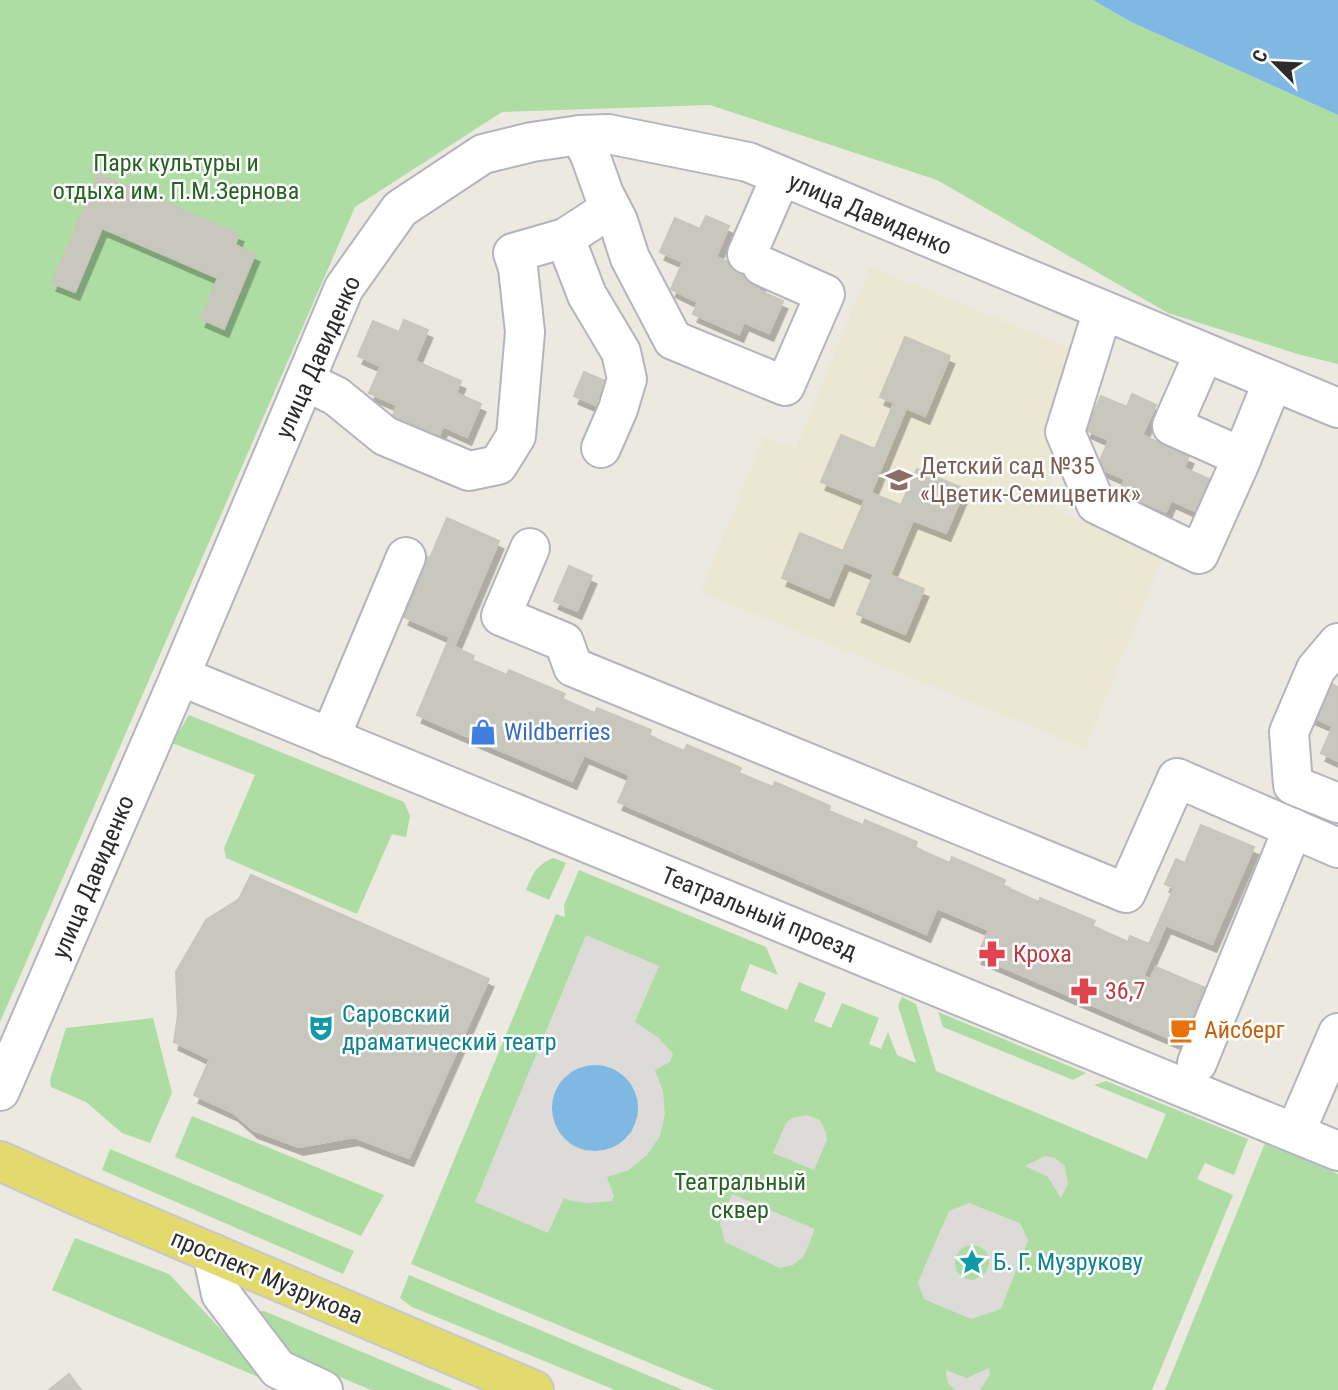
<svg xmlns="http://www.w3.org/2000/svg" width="1338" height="1390" font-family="'Roboto Condensed',sans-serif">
  <defs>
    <filter id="shadow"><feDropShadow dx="4.5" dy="8" stdDeviation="0" flood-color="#0004"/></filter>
  </defs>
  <rect width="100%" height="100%" fill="#ece9e0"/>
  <!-- education -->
  <polygon fill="#ece7d2" points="870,267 1080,352 1049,424 1054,510 1164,554 1085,748 701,592 764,437 796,449"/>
  <!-- green -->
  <g fill="#addda3">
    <polygon points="0,0 1093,0 1131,22 1338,115 1338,364 1301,355 1168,313 937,180 710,105 502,112 355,207 0,1022"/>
    <polygon points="189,715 404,802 410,816 406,837 392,834 357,914 226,858 224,848 255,775 172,743"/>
    <path d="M 553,858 L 566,863 L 549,900 L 526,890 C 533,874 535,866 553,858 Z"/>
    <polygon points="579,870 766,947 778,975 750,964 740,990 787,1010 799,982 826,993 814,1021 831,1028 842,1003 879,1018 869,1044 881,1049 888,1032 897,1055 916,1063 898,1006 902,997 916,1004 936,1071 1147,1159 1166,1114 1094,1085 1106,1081 1248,1139 1234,1175 1205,1163 1197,1179 1233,1195 1152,1390 715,1390 411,1264 556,914 565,917 564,905"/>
    <polygon points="938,1012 1086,1073 1073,1080 943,1027"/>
    <polygon points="153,1018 172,1093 150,1143 122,1133 86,1102 51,1087 50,1080 66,1028"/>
    <polygon points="192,1116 384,1195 361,1236 175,1157"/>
    <polygon points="1265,1143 1338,1174 1338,1390 1165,1390"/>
    <polygon points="110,1149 354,1251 343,1274 102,1170"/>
    <polygon points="75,1238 169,1274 270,1382 52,1290"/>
    <polygon points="409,1275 683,1390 615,1390 412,1307 400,1298"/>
    <polygon points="256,1311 264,1311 453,1390 371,1390 287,1355"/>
  </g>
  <!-- plaza -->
  <g fill="#dddbd7" fill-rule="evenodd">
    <path d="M 586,935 L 659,966 L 635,1022 L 659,1038 L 673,1054 L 670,1062 L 655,1070 L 663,1091 L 665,1114 L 660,1136 L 647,1155 L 629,1170 L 607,1177 L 614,1196 L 612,1201 L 588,1203 L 571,1201 L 564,1198 L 548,1233 L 475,1202 ZM 637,1097 L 638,1115 L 631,1133 L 586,1151 L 573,1146 L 563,1137 Z"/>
    <polygon points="807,1115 820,1120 826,1132 827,1140 814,1170 773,1153 786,1123 792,1118"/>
    <polygon points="1045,1156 1055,1158 1065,1166 1068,1184 1061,1198 1048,1177 1025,1166"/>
    <polygon points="732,1194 815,1229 804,1256 793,1265 780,1268 725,1242 720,1223"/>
    <path d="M 969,1203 L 1020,1223 L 1028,1240 L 1001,1309 L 971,1319 L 924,1299 L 918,1282 L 949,1211 ZM 973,1245 L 980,1247 L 986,1251 L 989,1258 L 989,1265 L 985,1274 L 974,1280 L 967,1279 L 960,1275 L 956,1270 L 955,1263 L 956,1256 L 960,1250 L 966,1246 Z"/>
    <polygon points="989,1368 990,1375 980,1390 955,1390 948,1383 946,1375 946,1370 967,1378"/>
  </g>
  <!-- water -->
  <g fill="#7fb9e3">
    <polygon points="1093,0 1338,0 1338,115 1131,22"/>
    <circle cx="595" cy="1108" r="43"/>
  </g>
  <!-- building -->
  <g fill="#c8c7be" stroke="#c8c5ba" stroke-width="2" filter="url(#shadow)">
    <polygon points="99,174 239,234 235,245 255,254 224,329 201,319 218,278 102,228 75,292 52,283"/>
    <polygon points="706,216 729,226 716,257 763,277 758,290 783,301 769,333 744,322 739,334 693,314 698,302 671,289 683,262 660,252 675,218 700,229"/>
    <polygon points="404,320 428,330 415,361 461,381 456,393 481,404 467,437 443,426 438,438 392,418 397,405 369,393 381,366 358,356 373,321 399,332"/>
    <polygon points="905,337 950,356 925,416 906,408 871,493 901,505 917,469 965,489 946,533 913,520 890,575 924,589 905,634 857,614 874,574 844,562 829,598 782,578 800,533 843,551 865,500 821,482 841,435 875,449 894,403 880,397"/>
    <polygon points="584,372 610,383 600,407 574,396"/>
    <polygon points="1132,394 1156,405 1142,435 1189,456 1184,468 1209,479 1195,511 1171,500 1166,512 1119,492 1125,479 1097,467 1109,440 1086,430 1101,396 1127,407"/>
    <polygon points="447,518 499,541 454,647 474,656 472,660 507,675 509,670 565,694 562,699 595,713 597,708 651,730 649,736 684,751 687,745 741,768 739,773 773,787 775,782 830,806 829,811 863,825 865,820 917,842 915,848 950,863 952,857 1005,880 1003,886 1039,902 1040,898 1095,921 1092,926 1128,942 1130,936 1149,944 1174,888 1165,884 1176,859 1185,863 1201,825 1254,847 1212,944 1166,925 1143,976 1150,979 1156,967 1222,995 1199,1051 977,956 989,930 937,908 926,934 618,802 630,775 584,755 572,781 417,715 450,637 404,617 418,583 409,580 421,554 430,558"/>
    <polygon points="569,566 592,576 577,611 554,601"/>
    <polygon points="1325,681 1338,687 1338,761 1321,753 1333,726 1310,716"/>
    <polygon points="251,875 489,979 409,1158 354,1137 299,1147 253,1130 234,1113 194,1095 210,1059 174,1042 178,1015 176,972 206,920 239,899"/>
    <polygon points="69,1374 81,1390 49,1390"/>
  </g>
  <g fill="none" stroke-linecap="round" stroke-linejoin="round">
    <!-- minor casing -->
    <g stroke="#b4b4be" stroke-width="42">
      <g id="minor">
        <polyline points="580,135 590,155 604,194 618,221 630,258 673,340 785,386 825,294 762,266"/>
        <polyline points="565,238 587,295 621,352 627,379 618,409 601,448"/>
        <polyline points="747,254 781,176"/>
        <polyline points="1105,312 1097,329 1065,432 1096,504 1199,554 1238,467 1273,381"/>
        <polyline points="1204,353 1172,426 1242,457"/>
        <polyline points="305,381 336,396 385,436 469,471 498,465 516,436 525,332 518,268 513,253 565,238 611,208"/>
        <polyline points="530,548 501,616 564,642 573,667 1126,893 1177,778 1338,848"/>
        <polyline points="1338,643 1316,669 1289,732 1293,785 1338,803"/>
        <polyline points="180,676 1338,1151"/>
        <polyline points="330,738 406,557"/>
        <polyline points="1197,1063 1293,828"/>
        <polyline points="0,1091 180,676 344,288 400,209 483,154 532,142 580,135 608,134 748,162 1338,408"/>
        <polyline points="1295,1133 1338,1033"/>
        <polyline points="212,1253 221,1294 278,1369 323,1390"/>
      </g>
    </g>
    <!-- major casing -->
    <g stroke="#c8c8c8" stroke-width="42">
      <polyline id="major" points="0,1161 80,1197 534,1390"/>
    </g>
    <!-- minor -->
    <use href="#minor" stroke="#fff" stroke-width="38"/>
    <!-- major -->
    <use href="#major" stroke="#e3da6e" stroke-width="38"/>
  </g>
  <!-- icons -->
  <defs>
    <g id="school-bare" transform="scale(2.1)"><path d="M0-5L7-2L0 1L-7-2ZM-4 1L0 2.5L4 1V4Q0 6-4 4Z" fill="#8d6e63" stroke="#fff" stroke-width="2.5" paint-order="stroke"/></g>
    <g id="shop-bare" transform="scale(2.1)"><path d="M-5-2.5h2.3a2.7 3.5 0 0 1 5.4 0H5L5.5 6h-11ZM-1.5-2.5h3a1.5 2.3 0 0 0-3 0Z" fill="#3f7fe0" stroke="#fff" stroke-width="2.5" paint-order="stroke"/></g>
    <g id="pharmacy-bare" transform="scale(2.1)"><path d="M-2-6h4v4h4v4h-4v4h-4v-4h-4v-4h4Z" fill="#e0444e" stroke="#fff" stroke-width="2.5" paint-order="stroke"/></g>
    <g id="theatre-bare" transform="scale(2.1)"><path d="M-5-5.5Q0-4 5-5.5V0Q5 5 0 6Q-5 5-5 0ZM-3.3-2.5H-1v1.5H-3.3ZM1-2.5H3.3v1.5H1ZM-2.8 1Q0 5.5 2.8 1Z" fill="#0f9aa8" stroke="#fff" stroke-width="2.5" paint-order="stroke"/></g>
    <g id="cafe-bare" transform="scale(2.1)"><path d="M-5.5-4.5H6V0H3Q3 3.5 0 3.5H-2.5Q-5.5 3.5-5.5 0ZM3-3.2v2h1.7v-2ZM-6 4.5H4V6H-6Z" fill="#e8710a" stroke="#fff" stroke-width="2.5" paint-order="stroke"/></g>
    <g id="sight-bare" transform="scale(2.1)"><path d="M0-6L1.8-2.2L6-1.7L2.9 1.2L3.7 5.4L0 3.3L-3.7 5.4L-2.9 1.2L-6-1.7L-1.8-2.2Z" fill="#0f9aa8" stroke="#fff" stroke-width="2.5" paint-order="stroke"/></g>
  </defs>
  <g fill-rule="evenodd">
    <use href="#school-bare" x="899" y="480"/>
    <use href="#shop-bare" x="483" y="732"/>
    <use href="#pharmacy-bare" x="992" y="954"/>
    <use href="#pharmacy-bare" x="1084" y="991"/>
    <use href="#theatre-bare" x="321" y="1028"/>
    <use href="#cafe-bare" x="1183" y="1030"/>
    <use href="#sight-bare" x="972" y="1262"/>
  </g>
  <g text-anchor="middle" stroke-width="5" stroke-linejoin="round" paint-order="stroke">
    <!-- park labels -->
    <g font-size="24" fill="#266322" stroke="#fff">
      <text x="176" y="171">Парк культуры и<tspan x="176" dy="28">отдыха им. П.М.Зернова</tspan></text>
      <text x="740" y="1190">Театральный<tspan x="740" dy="28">сквер</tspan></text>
    </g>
    <!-- street labels -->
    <g font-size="24" fill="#2c2c2c" stroke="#fff">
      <text transform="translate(870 214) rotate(23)" y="8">улица Давиденко</text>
      <text transform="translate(318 357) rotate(-66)" y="8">улица Давиденко</text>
      <text transform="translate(93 877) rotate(-67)" y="8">улица Давиденко</text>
      <text transform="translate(759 913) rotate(22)" y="8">Театральный проезд</text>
      <text transform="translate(267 1277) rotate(23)" y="8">проспект Музрукова</text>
    </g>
    <!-- education labels -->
    <g font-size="24" fill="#785e54" stroke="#fff" text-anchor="start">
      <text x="920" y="474">Детский сад №35<tspan x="920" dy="28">«Цветик-Семицветик»</tspan></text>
    </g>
    <!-- shop labels -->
    <g font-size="24" fill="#366cbe" stroke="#fff" text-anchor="start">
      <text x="504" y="740">Wildberries</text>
    </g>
    <!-- health labels -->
    <g font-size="24" fill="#be3a42" stroke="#fff" text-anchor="start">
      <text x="1013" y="962">Кроха</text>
      <text x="1105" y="999">36,7</text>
    </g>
    <!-- culture labels -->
    <g font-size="24" fill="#0d838f" stroke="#fff" text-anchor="start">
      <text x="342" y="1022">Саровский<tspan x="342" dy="28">драматический театр</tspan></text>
      <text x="993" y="1270">Б. Г. Музрукову</text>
    </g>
    <!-- food labels -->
    <g font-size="24" fill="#c56008" stroke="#fff" text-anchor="start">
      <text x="1204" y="1038">Айсберг</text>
    </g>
  </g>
  <!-- north arrow -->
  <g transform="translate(1275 63) rotate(294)" stroke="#ffffff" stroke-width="5" paint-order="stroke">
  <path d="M0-5L12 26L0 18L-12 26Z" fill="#2c2c2c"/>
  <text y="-10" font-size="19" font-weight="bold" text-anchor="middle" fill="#2c2c2c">С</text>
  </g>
</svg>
